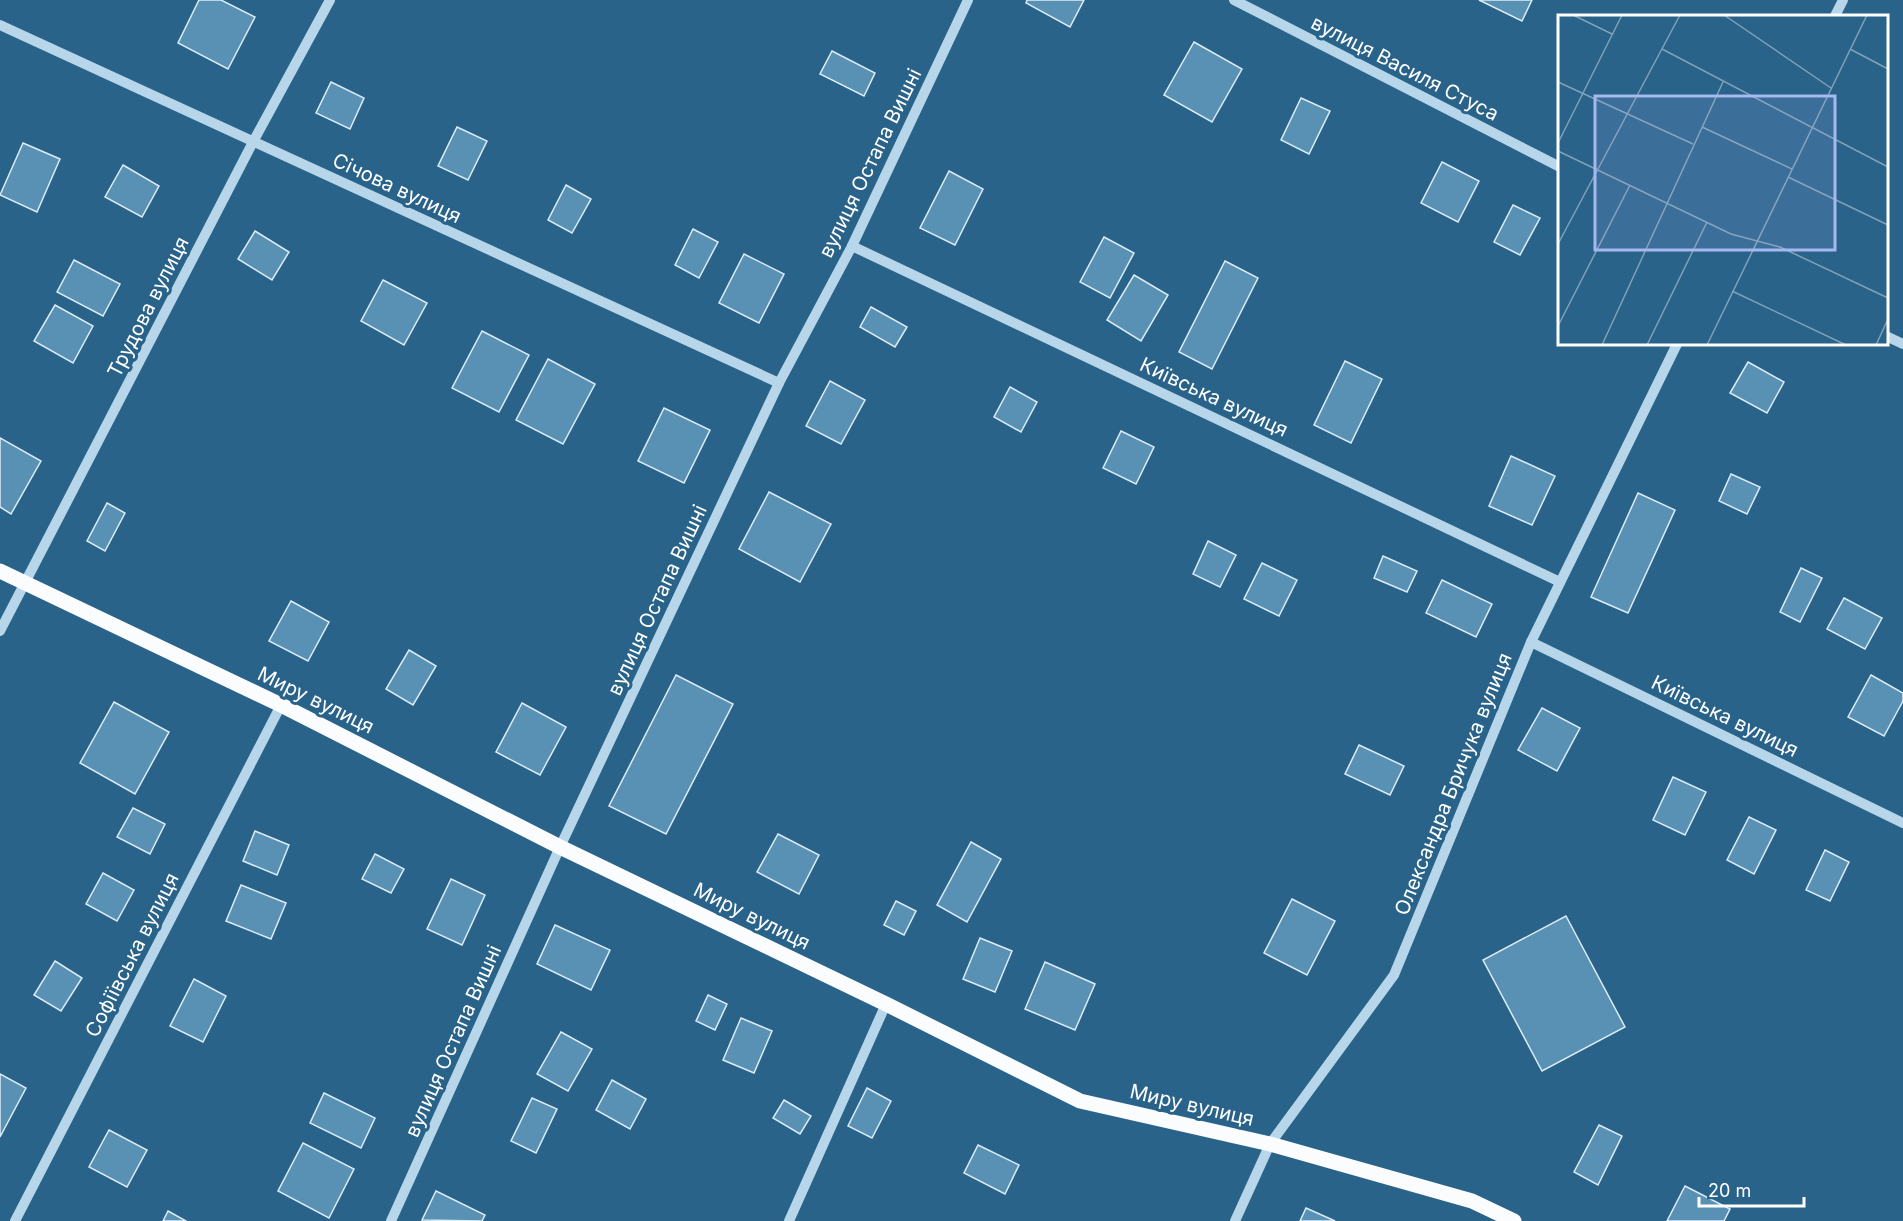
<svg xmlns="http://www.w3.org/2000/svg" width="1903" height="1221" font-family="Inter,sans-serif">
  <rect width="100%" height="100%" fill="#29638a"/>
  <!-- building -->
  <g fill="#5991b5" stroke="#dbecf7" stroke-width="1.5">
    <polygon points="199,0 221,0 255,17 228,69 178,43"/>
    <polygon points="1027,0 1084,0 1070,27 1026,3"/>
    <polygon points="1479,0 1532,0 1522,21"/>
    <polygon points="1194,42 1242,69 1212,122 1164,95"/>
    <polygon points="832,51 875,73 864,96 820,74"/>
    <polygon points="331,82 364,98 350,129 316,113"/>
    <polygon points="1301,98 1330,111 1309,154 1281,140"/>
    <polygon points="457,127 487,141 468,180 438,166"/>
    <polygon points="23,143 60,159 37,212 0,195"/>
    <polygon points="1442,162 1479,181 1458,222 1421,203"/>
    <polygon points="123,165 159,186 142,217 105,197"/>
    <polygon points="949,171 983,189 955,245 920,228"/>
    <polygon points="566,185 591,199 572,233 548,220"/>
    <polygon points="1513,205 1540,218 1520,255 1494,242"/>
    <polygon points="693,229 718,242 699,278 675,265"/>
    <polygon points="255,231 289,252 272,280 238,259"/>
    <polygon points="1104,237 1134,253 1110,298 1080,282"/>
    <polygon points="744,254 784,274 759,323 719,303"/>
    <polygon points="74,260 120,284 103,316 57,292"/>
    <polygon points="1225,261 1258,278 1212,369 1179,352"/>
    <polygon points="1134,275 1168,295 1141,341 1107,320"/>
    <polygon points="383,280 427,303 404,345 361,321"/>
    <polygon points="55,305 93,326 73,363 34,341"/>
    <polygon points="871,307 907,327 895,347 860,327"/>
    <polygon points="482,331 529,355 499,412 452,388"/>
    <polygon points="548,359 595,384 563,444 516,420"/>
    <polygon points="1345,361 1382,379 1351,443 1314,425"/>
    <polygon points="1748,362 1784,382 1767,413 1730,393"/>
    <polygon points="830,381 865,400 841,444 806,426"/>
    <polygon points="1010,387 1037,402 1021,432 994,417"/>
    <polygon points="664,408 710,430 684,483 638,461"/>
    <polygon points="1121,431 1154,447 1136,484 1103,468"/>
    <polygon points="0,438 41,461 11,514 0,507"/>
    <polygon points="1511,456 1555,476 1532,525 1489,506"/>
    <polygon points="1731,474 1760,487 1747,514 1719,501"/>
    <polygon points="769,492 831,524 800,582 739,549"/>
    <polygon points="1638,493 1675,510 1628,613 1591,597"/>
    <polygon points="107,503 125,513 105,551 87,541"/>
    <polygon points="1208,541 1236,555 1220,587 1193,574"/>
    <polygon points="1383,556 1417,571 1407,592 1374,578"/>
    <polygon points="1262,563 1297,580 1279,616 1244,599"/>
    <polygon points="1801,568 1822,578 1800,622 1780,612"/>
    <polygon points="1442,580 1492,604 1476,637 1426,613"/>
    <polygon points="1844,598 1882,618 1865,649 1827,629"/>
    <polygon points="291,601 329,622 308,661 269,641"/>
    <polygon points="409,650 436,666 413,705 386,689"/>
    <polygon points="676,675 733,704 666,834 609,806"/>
    <polygon points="1871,675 1903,693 1903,701 1884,736 1848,717"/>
    <polygon points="114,702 169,732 135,794 80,763"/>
    <polygon points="522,703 566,727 540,775 496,752"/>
    <polygon points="1542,708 1580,728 1557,771 1518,750"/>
    <polygon points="1359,745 1404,766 1390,795 1345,774"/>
    <polygon points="1673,777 1706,792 1685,835 1653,820"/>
    <polygon points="133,808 165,824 150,854 117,837"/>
    <polygon points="1749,817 1776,830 1754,874 1727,860"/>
    <polygon points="255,831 289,845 277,875 243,861"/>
    <polygon points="778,834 819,855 799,894 757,872"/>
    <polygon points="971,842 1001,859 967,922 937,905"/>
    <polygon points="1825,850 1849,862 1830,901 1806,890"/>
    <polygon points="375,854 404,869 391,893 362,879"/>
    <polygon points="103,873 134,890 117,921 86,904"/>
    <polygon points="451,879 485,895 462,945 427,929"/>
    <polygon points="241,885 286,903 271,939 226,921"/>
    <polygon points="1292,899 1335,921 1307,975 1264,953"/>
    <polygon points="896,901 916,911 904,935 884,925"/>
    <polygon points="1566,916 1625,1027 1542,1071 1483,960"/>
    <polygon points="555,925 610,950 591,990 537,964"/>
    <polygon points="980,938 1012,951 995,992 963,979"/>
    <polygon points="55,961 82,978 61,1011 34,995"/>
    <polygon points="1045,962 1095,984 1075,1030 1025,1009"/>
    <polygon points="194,979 226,996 203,1042 170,1026"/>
    <polygon points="708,995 727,1004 715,1030 696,1021"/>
    <polygon points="741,1018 772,1031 754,1073 723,1060"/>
    <polygon points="561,1032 592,1049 568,1091 537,1074"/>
    <polygon points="0,1074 26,1088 0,1137"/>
    <polygon points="612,1080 646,1099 630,1129 596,1110"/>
    <polygon points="867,1088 891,1101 872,1138 848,1126"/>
    <polygon points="324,1093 375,1118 361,1148 310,1123"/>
    <polygon points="532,1098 557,1109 536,1153 511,1141"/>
    <polygon points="784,1100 811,1116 800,1134 773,1118"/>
    <polygon points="1599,1125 1622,1136 1598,1185 1574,1172"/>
    <polygon points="109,1130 147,1150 127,1187 89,1167"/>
    <polygon points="303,1143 354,1169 329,1218 278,1191"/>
    <polygon points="978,1145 1019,1165 1005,1194 964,1173"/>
    <polygon points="1685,1186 1730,1209 1724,1221 1667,1221"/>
    <polygon points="436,1191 485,1215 482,1221 422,1220"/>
    <polygon points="1306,1208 1335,1221 1300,1221"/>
    <polygon points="168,1211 186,1221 163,1221"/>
  </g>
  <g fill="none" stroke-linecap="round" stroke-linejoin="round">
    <!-- minor -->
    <g stroke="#b7d6e9" stroke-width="10">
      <polyline points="1234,0 1560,167"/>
      <polyline points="1835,16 1843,0"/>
      <polyline points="0,25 779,383"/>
      <polyline points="852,246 1560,582"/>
      <polyline points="1886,336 1903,344"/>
      <polyline points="0,631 253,142 330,0"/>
      <polyline points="1531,642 1903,823"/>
      <polyline points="15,1221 281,705"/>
      <polyline points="391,1221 560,847 779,383 852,246 968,0"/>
      <polyline points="789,1221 886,1004"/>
      <polyline points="1235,1221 1270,1144 1394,975 1531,642 1677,344"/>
    </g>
    <!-- major -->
    <polyline stroke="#fafcfe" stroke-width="15" points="0,571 281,705 560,847 886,1004 1080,1101 1270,1144 1472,1201 1514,1221"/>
  </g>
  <g text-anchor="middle" stroke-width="6" stroke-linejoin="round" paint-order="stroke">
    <!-- street labels -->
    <g font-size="20" fill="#fff" stroke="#29638a">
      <text transform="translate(1405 68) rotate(27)" y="7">вулиця Василя Стуса</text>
      <text transform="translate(870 163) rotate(-64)" y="7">вулиця Остапа Вишні</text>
      <text transform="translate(397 188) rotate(25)" y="7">Січова вулиця</text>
      <text transform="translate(148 307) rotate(-63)" y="7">Трудова вулиця</text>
      <text transform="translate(1214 397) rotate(25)" y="7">Київська вулиця</text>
      <text transform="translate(657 600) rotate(-65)" y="7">вулиця Остапа Вишні</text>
      <text transform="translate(316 700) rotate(26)" y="7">Миру вулиця</text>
      <text transform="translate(1725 716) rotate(26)" y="7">Київська вулиця</text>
      <text transform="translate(1453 784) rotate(-68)" y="7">Олександра Бричука вулиця</text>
      <text transform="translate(752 916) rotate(26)" y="7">Миру вулиця</text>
      <text transform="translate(132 955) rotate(-63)" y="7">Софіївська вулиця</text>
      <text transform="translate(453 1041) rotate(-66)" y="7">вулиця Остапа Вишні</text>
      <text transform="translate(1192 1105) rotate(13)" y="7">Миру вулиця</text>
    </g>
  </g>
  <!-- overview -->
  <g transform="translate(1558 15)">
    <rect width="330" height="330" fill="#29638a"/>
    <path fill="none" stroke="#7fa1b9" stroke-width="1.5" d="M 15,0 L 54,19M 166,0 L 273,73M 104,34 L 330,152M 292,34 L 330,54M 0,67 L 135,129M 144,112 L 234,154M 0,128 L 64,0M 0,136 L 173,219 L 222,232 L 330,283M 230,162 L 330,210M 0,229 L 122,0M 174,276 L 288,330M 0,311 L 72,170M 44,330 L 165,67M 89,330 L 149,207M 149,330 L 309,0M 318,330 L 330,304"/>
    <path fill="#a5b8ef" fill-opacity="0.15" stroke="#a5b8ef" stroke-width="3" d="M 37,81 L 277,81 L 277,235 L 37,235 Z"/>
    <rect width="330" height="330" fill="none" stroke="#fff" stroke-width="3"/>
  </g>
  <!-- scale -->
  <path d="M1699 1197v9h105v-9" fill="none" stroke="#ffffff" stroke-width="3"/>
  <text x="1708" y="1197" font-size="18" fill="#ffffff" stroke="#29638a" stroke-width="4.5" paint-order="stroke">20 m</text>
</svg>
